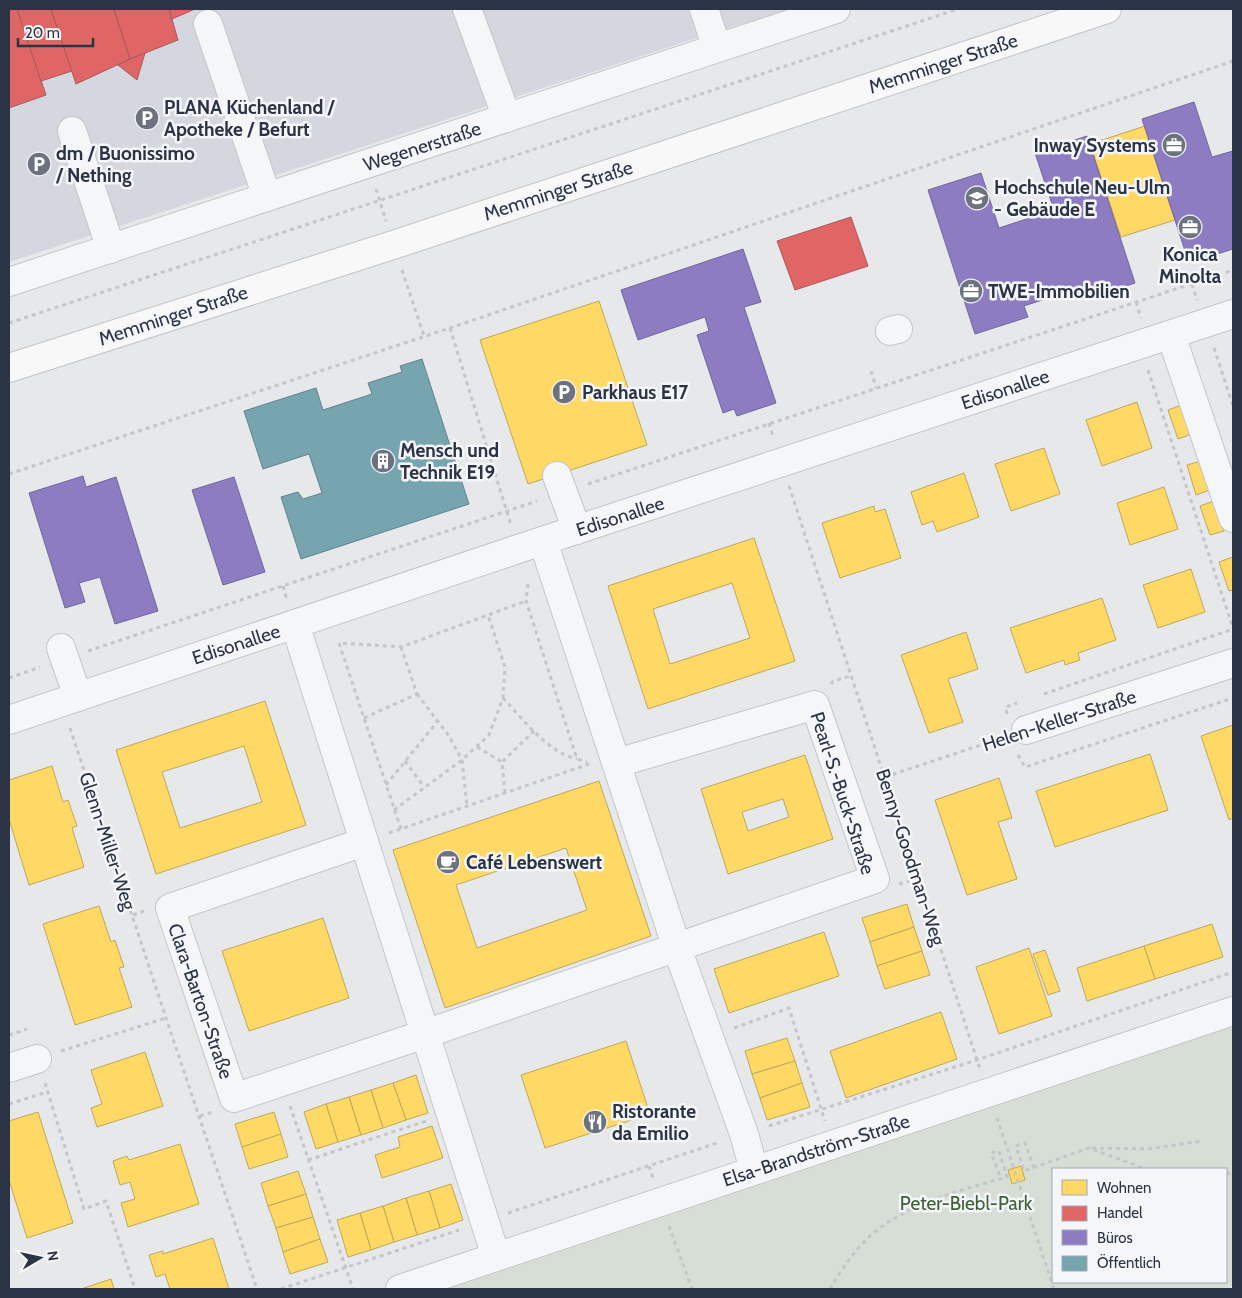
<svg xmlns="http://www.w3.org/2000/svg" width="1242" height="1298" font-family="Cabin,sans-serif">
  <rect width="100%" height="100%" fill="#e6e8ea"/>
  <!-- built -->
  <polygon fill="#d4d7dd" points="9,9 791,9 712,33 9,262"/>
  <!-- green -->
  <path fill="#d6ded6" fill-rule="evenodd" d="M 1233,1022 L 1233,1286 L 1224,1289 L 436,1289 ZM 1053,1169 L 1226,1169 L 1226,1282 L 1053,1282 Z"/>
  <!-- homes -->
  <g fill="#ffd966" stroke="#bfa85c" fill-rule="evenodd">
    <polygon points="1145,126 1175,220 1121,237 1090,144"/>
    <polygon points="599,301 647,445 528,484 480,340"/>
    <polygon points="1137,402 1152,448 1102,466 1086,420"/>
    <polygon points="1182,405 1192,434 1178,439 1168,410"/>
    <polygon points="1044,448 1060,494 1011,511 995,464"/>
    <polygon points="1201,461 1210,490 1196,495 1187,465"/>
    <polygon points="964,473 979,517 937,532 933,521 922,525 911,492"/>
    <polygon points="1164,487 1178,529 1130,545 1117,503"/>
    <polygon points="1214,501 1224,531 1210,535 1200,506"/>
    <polygon points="874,506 875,512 885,509 901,558 840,578 822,523"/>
    <path d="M 754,538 L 795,661 L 648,709 L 608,586 ZM 732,583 L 750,638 L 670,664 L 653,609 Z"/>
    <polygon points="1233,557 1233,590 1229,591 1219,562"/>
    <polygon points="1191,569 1205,612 1158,628 1143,585"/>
    <polygon points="1102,598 1116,640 1078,653 1080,660 1065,665 1064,660 1026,673 1010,628"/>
    <polygon points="966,632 978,669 948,679 963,722 929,733 901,655"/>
    <path d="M 265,701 L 306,825 L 156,874 L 116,750 ZM 244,746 L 262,802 L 180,828 L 162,772 Z"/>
    <polygon points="1233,725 1233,818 1229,820 1201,736"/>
    <polygon points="1150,754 1168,810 1055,847 1036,791"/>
    <path d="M 805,755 L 833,839 L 728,874 L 701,789 ZM 783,799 L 789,817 L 748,831 L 742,812 Z"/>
    <polygon points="52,766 63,802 68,800 77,826 72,828 84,867 29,885 9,819 9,780"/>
    <polygon points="999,778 1012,818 998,822 1017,879 967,895 935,800"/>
    <path d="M 599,781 L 651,936 L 445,1008 L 393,850 ZM 566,848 L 587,910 L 477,948 L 456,885 Z"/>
    <polygon points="907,904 914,927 870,942 862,918"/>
    <polygon points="99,906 111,942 115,940 124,967 119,968 132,1007 75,1025 43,924"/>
    <polygon points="323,918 349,998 249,1031 222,951"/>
    <polygon points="1212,924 1223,957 1155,979 1144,946"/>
    <polygon points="914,927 922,951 877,966 870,942"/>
    <polygon points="824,932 839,976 729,1013 714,969"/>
    <polygon points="1144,946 1155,979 1087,1001 1077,968"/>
    <polygon points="1029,948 1052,1016 999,1034 976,967"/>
    <polygon points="1045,950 1060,991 1048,995 1033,954"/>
    <polygon points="922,951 930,975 885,989 877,966"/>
    <polygon points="941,1012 957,1059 846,1098 830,1051"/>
    <polygon points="787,1038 795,1061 752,1074 745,1051"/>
    <polygon points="626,1041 650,1114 545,1148 521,1075"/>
    <polygon points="145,1052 163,1106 97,1127 91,1108 102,1104 91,1070"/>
    <polygon points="795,1061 802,1083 760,1098 752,1074"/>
    <polygon points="416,1075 428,1113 406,1120 393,1083"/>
    <polygon points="393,1083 406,1120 383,1128 371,1090"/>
    <polygon points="802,1083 810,1107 767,1120 760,1098"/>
    <polygon points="371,1090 383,1128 361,1135 349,1097"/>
    <polygon points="349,1097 361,1135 338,1142 326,1104"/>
    <polygon points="326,1104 338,1142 316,1149 304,1112"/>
    <polygon points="38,1112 73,1223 27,1238 9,1180 9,1121"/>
    <polygon points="274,1112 281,1134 242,1147 235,1124"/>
    <polygon points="432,1126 443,1158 382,1178 375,1155 400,1147 398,1137"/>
    <polygon points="281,1134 288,1157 249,1169 242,1147"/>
    <polygon points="180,1144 199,1204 128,1227 121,1203 135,1199 130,1182 120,1185 113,1161 127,1156 129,1160"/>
    <polygon points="1021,1166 1025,1180 1012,1184 1008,1170"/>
    <polygon points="298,1171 306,1194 268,1206 261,1183"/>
    <polygon points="451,1184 463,1220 440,1228 429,1191"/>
    <polygon points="429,1191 440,1228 417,1235 406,1198"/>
    <polygon points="306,1194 313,1217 276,1228 268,1206"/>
    <polygon points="406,1198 417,1235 394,1242 383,1206"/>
    <polygon points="383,1206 394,1242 371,1250 360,1213"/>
    <polygon points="360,1213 371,1250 348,1257 337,1220"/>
    <polygon points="313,1217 320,1239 283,1252 276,1228"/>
    <polygon points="213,1238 229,1289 170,1289 165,1274 156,1277 149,1255 163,1251 163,1254"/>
    <polygon points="320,1239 328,1262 290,1274 283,1252"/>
    <polygon points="111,1279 114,1289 81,1289"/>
  </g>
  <!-- shops -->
  <g fill="#e06666" stroke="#aa575c">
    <polygon points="9,9 17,9 46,95 9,108"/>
    <polygon points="17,9 51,9 72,71 41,81"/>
    <polygon points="51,9 114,9 130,59 76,84"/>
    <polygon points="114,9 169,9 178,40 130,59"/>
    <polygon points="169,9 195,9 172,19"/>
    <polygon points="145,53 137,80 118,65 130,59"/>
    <polygon points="851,217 868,266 795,290 777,241"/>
  </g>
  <!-- offices -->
  <g fill="#8e7cc3" stroke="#70669d">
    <polygon points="1194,102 1212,157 1233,151 1233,249 1189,263 1142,119"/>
    <polygon points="1087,136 1135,283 1086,299 1083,286 1054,296 1024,306 1028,317 975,334 928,190 981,173 999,228 1054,210 1035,153"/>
    <polygon points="743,249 761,302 744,307 776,403 737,416 734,409 723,413 697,335 709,331 705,317 638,340 621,290"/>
    <polygon points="83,476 86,487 116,477 158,611 115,624 100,577 79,583 85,602 65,608 29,493"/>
    <polygon points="234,477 265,572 223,585 192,490"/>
  </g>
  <!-- public -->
  <polygon fill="#76a5af" stroke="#60838f" points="422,359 469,504 301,559 281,497 298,492 303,499 322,493 309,454 263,469 244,411 316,388 323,410 372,394 368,383 402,372 400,366"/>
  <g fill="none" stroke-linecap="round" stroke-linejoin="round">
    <!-- minor casing -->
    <g stroke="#c4c6c8" stroke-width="30">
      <g id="minor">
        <polyline points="467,9 507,118"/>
        <polyline points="704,9 717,48"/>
        <polyline points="208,24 267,197"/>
        <polyline points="72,131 111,249"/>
        <polyline points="9,282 836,9"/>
        <polyline points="890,331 898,329"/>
        <polyline points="1171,335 1233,518"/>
        <polyline points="557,476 577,530"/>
        <polyline points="543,541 677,948 744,1134 754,1170"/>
        <polyline points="295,624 496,1257"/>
        <polyline points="61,648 78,697"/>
        <polyline points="9,720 518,549 1233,314"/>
        <polyline points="1026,730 1233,663"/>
        <polyline points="364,842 170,908 234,1098 425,1034 875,879 815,705 617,763"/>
        <polyline points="9,1068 37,1059"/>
        <polyline points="400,1289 1233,1011"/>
      </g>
    </g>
    <!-- major casing -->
    <g stroke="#c2c5c8" stroke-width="30">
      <polyline id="major" points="9,368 393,245 1107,9"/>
    </g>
    <!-- path -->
    <g stroke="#c5c6ca" stroke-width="3" stroke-dasharray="4 4" stroke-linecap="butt">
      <polyline points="376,189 386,221"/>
      <polyline points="402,270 424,336"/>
      <polyline points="1192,284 1197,300"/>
      <polyline points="1136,302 1141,318"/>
      <polyline points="9,323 958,9"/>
      <polyline points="450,328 511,525"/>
      <polyline points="1214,348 1233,406"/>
      <polyline points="1148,370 1233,628"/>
      <polyline points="871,371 876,388"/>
      <polyline points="769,423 773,437"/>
      <polyline points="9,474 450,328 1233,61"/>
      <polyline points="588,484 1233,270"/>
      <polyline points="789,486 980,1069"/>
      <polyline points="528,584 526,601 577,759 587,762"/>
      <polyline points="283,586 287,600"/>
      <polyline points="88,651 537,501"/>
      <polyline points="9,678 40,667"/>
      <polyline points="831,684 833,681 851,676"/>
      <polyline points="417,694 449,736 462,760 467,806"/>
      <polyline points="1044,694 1233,629"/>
      <path d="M 503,698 C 524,720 547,752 577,759"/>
      <polyline points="1007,714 1006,707 1017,703"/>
      <polyline points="364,718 417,694 401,647"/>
      <polyline points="70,728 166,1018 257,1289"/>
      <polyline points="477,747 502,762"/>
      <polyline points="1018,755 1025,767 1233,698"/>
      <polyline points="405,761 424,787"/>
      <polyline points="885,777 1002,738"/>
      <polyline points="386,785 437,722"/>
      <polyline points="505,793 502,762 534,731"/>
      <polyline points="394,810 462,760 489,735 503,698 505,667 488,615"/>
      <polyline points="401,829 339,643 401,647 526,601"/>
      <polyline points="389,833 589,764"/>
      <polyline points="899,884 917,879"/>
      <polyline points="133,915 144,911"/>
      <polyline points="734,1028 789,1008 825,1121"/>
      <polyline points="9,1035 27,1029"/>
      <polyline points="61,1051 166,1018"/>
      <polyline points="45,1083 84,1209 106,1201 135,1289"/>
      <polyline points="9,1104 47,1092"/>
      <polyline points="290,1106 353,1289"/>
      <polyline points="200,1116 213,1112"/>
      <polyline points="997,1118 1054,1289"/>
      <polyline points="769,1126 977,1060 1233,972"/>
      <polyline points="1092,1148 1148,1149 1202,1141"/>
      <polyline points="308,1160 426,1121"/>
      <polyline points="649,1166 653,1178"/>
      <polyline points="1034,1168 1025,1143 1016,1146 1024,1171 1089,1148 1146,1169"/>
      <polyline points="1226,1174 1233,1172"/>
      <polyline points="508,1213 720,1142"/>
      <polyline points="669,1226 692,1289"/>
      <polyline points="281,1289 459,1230"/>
      <path d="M 830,1289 C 840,1272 852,1254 866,1240 C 901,1205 961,1190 1007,1177 L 999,1151 L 991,1153 L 1001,1179"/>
    </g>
    <!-- minor -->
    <use href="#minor" stroke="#f5f6f7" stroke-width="28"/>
    <!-- major -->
    <use href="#major" stroke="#f8f8f8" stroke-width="28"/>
  </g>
  <!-- icons -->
  <defs>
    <g id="parking-disc" transform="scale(1.25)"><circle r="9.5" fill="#6c737f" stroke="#f4f6f9"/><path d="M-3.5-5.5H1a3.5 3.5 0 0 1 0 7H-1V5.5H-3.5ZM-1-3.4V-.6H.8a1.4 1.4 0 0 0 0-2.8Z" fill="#fff"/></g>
    <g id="office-disc" transform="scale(1.25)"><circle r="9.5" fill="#6c737f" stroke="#f4f6f9"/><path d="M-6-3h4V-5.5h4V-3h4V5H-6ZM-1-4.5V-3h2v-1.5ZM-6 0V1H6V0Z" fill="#fff"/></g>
    <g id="university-disc" transform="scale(1.25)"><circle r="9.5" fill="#6c737f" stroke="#f4f6f9"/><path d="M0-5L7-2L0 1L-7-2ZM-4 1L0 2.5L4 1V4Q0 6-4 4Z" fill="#fff"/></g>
    <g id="building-disc" transform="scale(1.25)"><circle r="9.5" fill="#6c737f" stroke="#f4f6f9"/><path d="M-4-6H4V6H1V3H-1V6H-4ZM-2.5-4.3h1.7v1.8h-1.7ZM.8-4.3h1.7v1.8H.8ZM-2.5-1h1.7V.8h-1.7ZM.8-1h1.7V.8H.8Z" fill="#fff"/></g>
    <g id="cafe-disc" transform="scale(1.25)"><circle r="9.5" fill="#6c737f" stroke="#f4f6f9"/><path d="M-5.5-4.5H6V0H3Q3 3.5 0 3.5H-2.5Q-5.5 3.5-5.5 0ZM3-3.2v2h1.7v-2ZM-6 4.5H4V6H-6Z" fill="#fff"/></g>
    <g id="restaurant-disc" transform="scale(1.25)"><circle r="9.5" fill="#6c737f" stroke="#f4f6f9"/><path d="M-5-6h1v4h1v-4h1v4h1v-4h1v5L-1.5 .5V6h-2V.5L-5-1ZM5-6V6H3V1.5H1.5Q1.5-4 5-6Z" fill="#fff"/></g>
  </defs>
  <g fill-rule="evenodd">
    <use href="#parking-disc" x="147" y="118"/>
    <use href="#office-disc" x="1174" y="145"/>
    <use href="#parking-disc" x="39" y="164"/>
    <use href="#university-disc" x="977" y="198"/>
    <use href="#office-disc" x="1190" y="227"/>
    <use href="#office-disc" x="971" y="291"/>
    <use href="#parking-disc" x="564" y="392"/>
    <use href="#building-disc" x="383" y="461"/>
    <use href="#cafe-disc" x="448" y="862"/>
    <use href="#restaurant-disc" x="595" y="1122"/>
  </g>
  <g text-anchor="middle" stroke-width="5" stroke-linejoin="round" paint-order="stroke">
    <!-- street labels -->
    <g font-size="19" fill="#2b3445" stroke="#f4f6f9">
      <text transform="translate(943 63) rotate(-18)" y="7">Memminger Straße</text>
      <text transform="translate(422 146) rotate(-18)" y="7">Wegenerstraße</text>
      <text transform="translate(558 190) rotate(-18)" y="7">Memminger Straße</text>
      <text transform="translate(173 315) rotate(-18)" y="7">Memminger Straße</text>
      <text transform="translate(1005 389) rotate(-18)" y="7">Edisonallee</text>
      <text transform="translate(620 516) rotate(-18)" y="7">Edisonallee</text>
      <text transform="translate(236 644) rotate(-18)" y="7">Edisonallee</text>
      <text transform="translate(1059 720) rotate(-18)" y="7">Helen-Keller-Straße</text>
      <text transform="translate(843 793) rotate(72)" y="7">Pearl-S.-Buck-Straße</text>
      <text transform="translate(108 841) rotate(72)" y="7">Glenn-Miller-Weg</text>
      <text transform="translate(911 857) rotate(72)" y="7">Benny-Goodman-Weg</text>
      <text transform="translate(201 1001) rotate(71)" y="7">Clara-Barton-Straße</text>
      <text transform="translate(816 1150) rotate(-18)" y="7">Elsa-Brandström-Straße</text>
    </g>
    <!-- poi labels -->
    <g font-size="19" font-weight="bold" fill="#2b3445" stroke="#f4f6f9" text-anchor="start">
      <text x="164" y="114">PLANA Küchenland /<tspan x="164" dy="22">Apotheke / Befurt</tspan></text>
      <text x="1156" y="152" text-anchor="end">Inway Systems</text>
      <text x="56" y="160">dm / Buonissimo<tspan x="56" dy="22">/ Nething</tspan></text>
      <text x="994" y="194">Hochschule Neu-Ulm<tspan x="994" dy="22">- Gebäude E</tspan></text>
      <text x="1190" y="261" text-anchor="middle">Konica<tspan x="1190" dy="22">Minolta</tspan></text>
      <text x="988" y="298">TWE-Immobilien</text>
      <text x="582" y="399">Parkhaus E17</text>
      <text x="400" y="457">Mensch und<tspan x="400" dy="22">Technik E19</tspan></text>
      <text x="466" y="869">Café Lebenswert</text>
      <text x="612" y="1118">Ristorante<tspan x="612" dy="22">da Emilio</tspan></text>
    </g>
    <!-- park labels -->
    <g font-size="19" fill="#3f6138" stroke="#f4f6f9">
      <text x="966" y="1210">Peter-Biebl-Park</text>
    </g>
  </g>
  <!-- border -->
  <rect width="1242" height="1298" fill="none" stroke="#2b3445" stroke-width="20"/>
  <!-- legend -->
  <rect x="1052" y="1168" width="175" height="115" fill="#f4f6f9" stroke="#a4a8b1"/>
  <rect x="1062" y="1180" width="25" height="15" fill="#ffd966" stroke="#a4a8b1"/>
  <text x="1097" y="1193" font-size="15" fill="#2b3445">Wohnen</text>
  <rect x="1062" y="1206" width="25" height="15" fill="#e06666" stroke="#a4a8b1"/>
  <text x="1097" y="1218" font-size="15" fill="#2b3445">Handel</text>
  <rect x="1062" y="1230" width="25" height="15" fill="#8e7cc3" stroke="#a4a8b1"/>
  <text x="1097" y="1243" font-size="15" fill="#2b3445">Büros</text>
  <rect x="1062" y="1256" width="25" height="15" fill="#76a5af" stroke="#a4a8b1"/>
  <text x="1097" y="1268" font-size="15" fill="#2b3445">Öffentlich</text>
  <!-- north arrow -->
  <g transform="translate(40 1258) rotate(81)" stroke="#f4f6f9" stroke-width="4" paint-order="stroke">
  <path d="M0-4L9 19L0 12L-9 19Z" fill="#2b3445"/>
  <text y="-8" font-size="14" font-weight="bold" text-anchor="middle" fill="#2b3445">N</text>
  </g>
  <!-- scale -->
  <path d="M18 38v8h75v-8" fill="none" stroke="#2b3445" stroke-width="2.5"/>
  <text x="25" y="38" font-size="15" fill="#2b3445" stroke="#f4f6f9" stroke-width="4" paint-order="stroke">20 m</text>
</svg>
